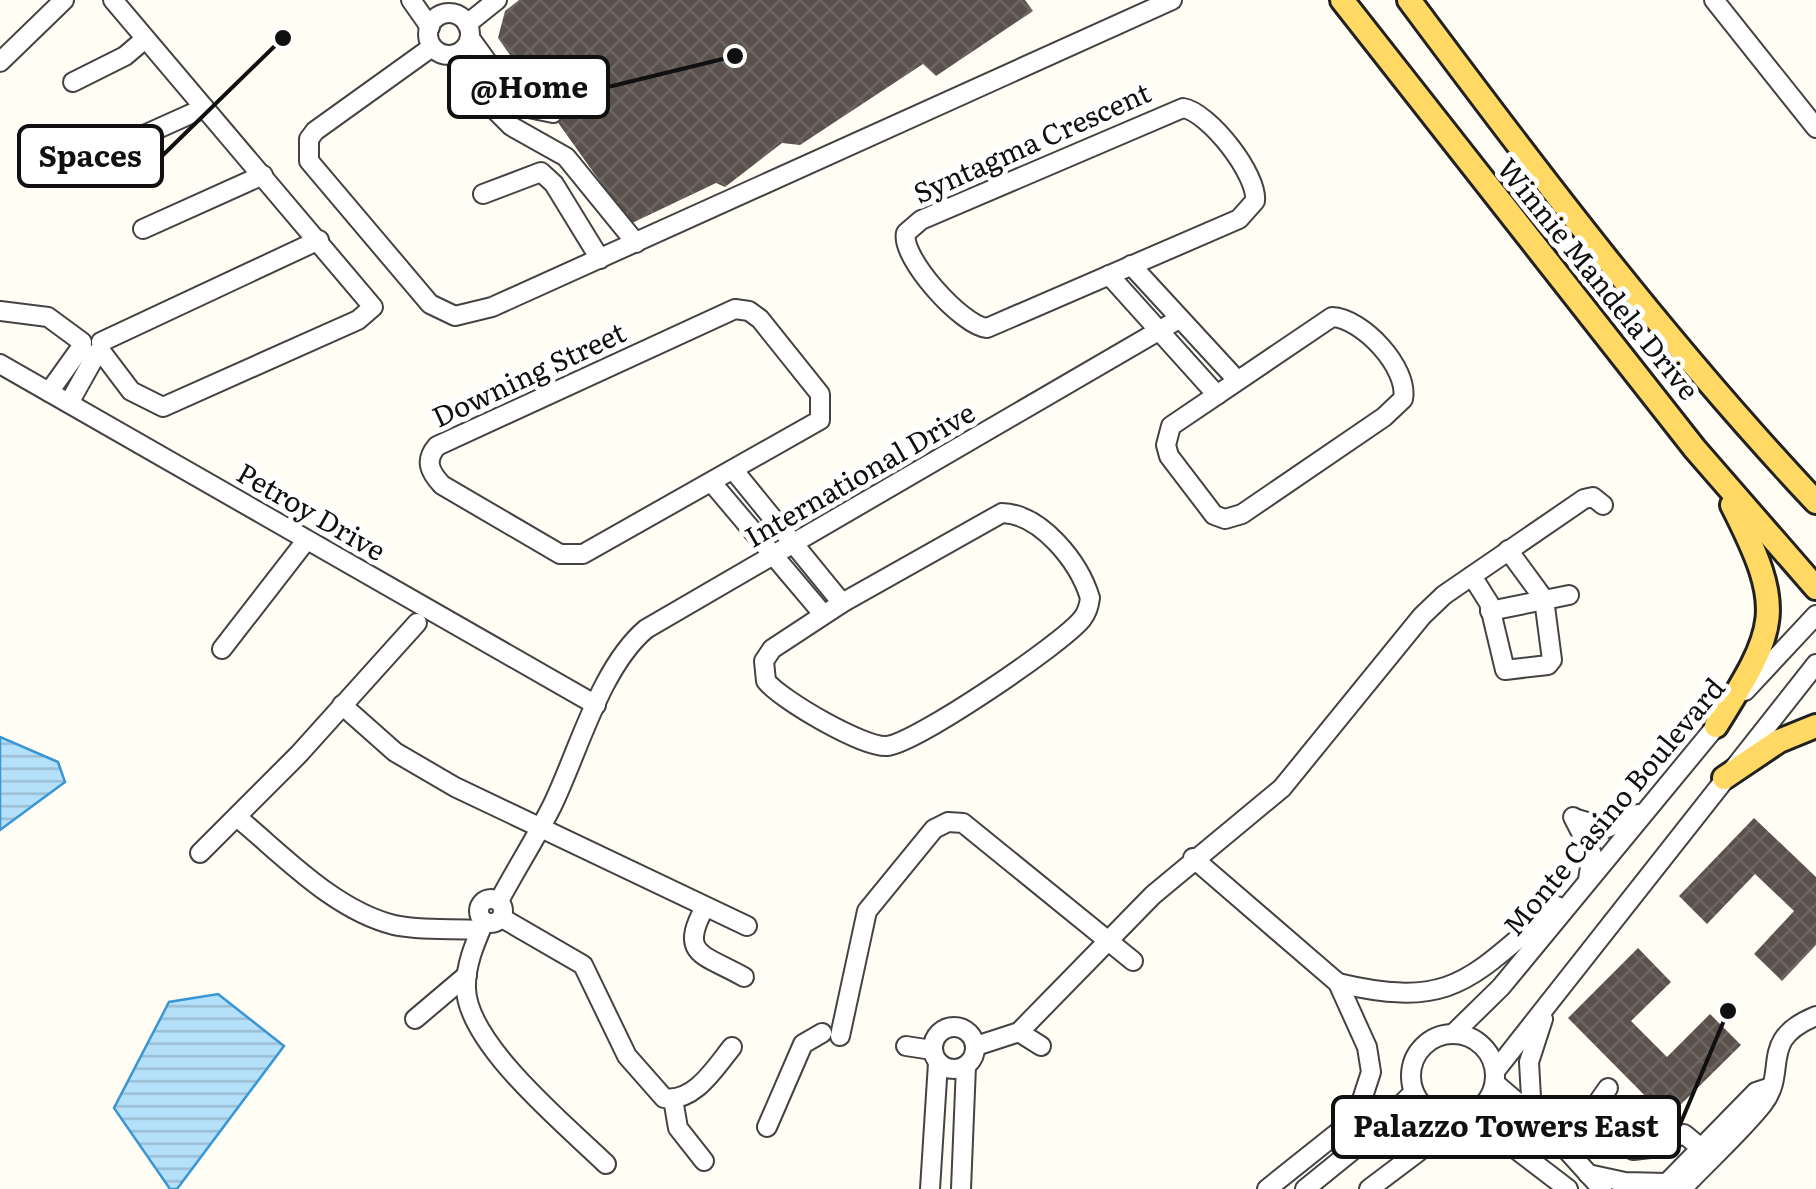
<svg xmlns="http://www.w3.org/2000/svg" width="1816" height="1189" font-family="Literata,serif">
  <defs>
    <pattern id="water-rules" width="6" height="5" patternUnits="userSpaceOnUse" patternTransform="scale(2.5)"><rect width="6" height="5" fill="#b5e0f9"/><path d="M0 2.5h6" fill="none" stroke="#9bbfd4"/></pattern>
    <pattern id="building-cross-hatch" width="8" height="8" patternUnits="userSpaceOnUse" patternTransform="scale(2.5)"><rect width="8" height="8" fill="#5a514c"/><path d="M0 0l8 8M0 8l8-8" fill="none" stroke="#6d6561"/></pattern>
  </defs>
  <rect width="100%" height="100%" fill="#fffdf4"/>
  <!-- water -->
  <g fill="url(#water-rules)" stroke="#3896d5" stroke-width="2.5">
    <polygon points="0,737 58,762 65,782 0,830"/>
    <polygon points="218,994 284,1046 177,1189 170,1189 114,1108 169,1002"/>
  </g>
  <!-- building -->
  <g fill="url(#building-cross-hatch)">
    <polygon points="519,0 1025,0 1033,11 936,76 923,64 800,145 782,143 725,187 716,183 630,224 498,38 505,11"/>
    <polygon points="1754,818 1816,877 1816,945 1782,981 1754,954 1794,911 1755,874 1707,924 1679,896"/>
    <polygon points="1638,948 1671,982 1631,1021 1667,1057 1710,1014 1741,1045 1667,1118 1568,1018"/>
  </g>
  <g fill="none" stroke-linecap="round" stroke-linejoin="round">
    <!-- minor casing -->
    <g stroke="#434343" stroke-width="22">
      <g id="minor">
        <polyline points="411,0 430,27"/>
        <polyline points="1714,0 1816,128"/>
        <circle cx="449" cy="34" r="21"/>
        <polyline points="467,24 497,0"/>
        <polyline points="470,38 519,106 553,113"/>
        <polyline points="432,47 315,131 309,139 309,161 430,304 455,316 492,307 1172,0"/>
        <polyline points="456,54 485,100 511,126 566,157 636,243"/>
        <polyline points="0,62 64,0"/>
        <polyline points="73,82 125,56 145,39"/>
        <path d="M 1183,108 C 1209,112 1258,175 1255,201 L 1239,219 L 987,328 C 962,326 900,257 906,233 L 921,220 Z"/>
        <polyline points="104,153 204,108"/>
        <polyline points="483,194 541,172 554,184 600,259"/>
        <polyline points="143,229 263,175"/>
        <polyline points="1131,265 1237,380"/>
        <polyline points="1109,275 1217,395"/>
        <path d="M 735,309 L 749,311 L 760,319 L 820,394 L 820,420 L 583,554 L 560,554 L 442,485 C 430,472 424,461 437,446 Z"/>
        <polyline points="0,311 48,317 82,342"/>
        <path d="M 1332,317 C 1362,318 1409,368 1403,399 L 1384,417 L 1242,514 L 1225,519 L 1214,515 L 1169,456 L 1166,445 L 1171,426 Z"/>
        <polyline points="101,342 319,240"/>
        <polyline points="100,350 131,391 163,407 358,320 373,307 113,0"/>
        <polyline points="0,364 596,705"/>
        <polyline points="49,392 82,346"/>
        <polyline points="69,403 97,353"/>
        <polyline points="735,472 842,603"/>
        <polyline points="713,484 823,614"/>
        <path d="M 1002,513 C 1041,514 1079,562 1090,598 C 1089,606 1087,613 1082,619 C 1062,644 916,743 887,746 C 864,748 781,700 766,681 L 764,661 L 772,649 L 842,603 Z"/>
        <polyline points="1472,576 1489,603 1505,670 1548,665 1552,660 1544,599 1508,550"/>
        <polyline points="1490,611 1569,595"/>
        <polyline points="222,649 305,542"/>
        <polyline points="1745,691 1816,615"/>
        <polyline points="342,705 395,752 455,787 747,926"/>
        <polyline points="1573,817 1592,854 1588,880"/>
        <path d="M 238,818 C 284,856 334,910 394,925 C 420,931 453,928 480,930"/>
        <polyline points="1574,818 1607,828 1638,814"/>
        <polyline points="200,853 299,754 417,623"/>
        <polyline points="1193,858 1338,983 1367,1047 1371,1072 1356,1118 1267,1189"/>
        <circle cx="491" cy="911" r="12"/>
        <path d="M 499,901 C 516,869 536,838 552,806 C 578,753 600,668 646,629 L 1179,319"/>
        <path d="M 705,907 C 678,956 704,954 744,977"/>
        <path d="M 502,918 L 583,965 L 627,1056 L 664,1098 C 694,1103 715,1068 732,1047"/>
        <path d="M 484,922 C 475,943 465,966 466,989 C 468,1045 567,1126 606,1164"/>
        <path d="M 1338,983 C 1456,1011 1471,976 1557,906"/>
        <polyline points="415,1019 467,975"/>
        <circle cx="954" cy="1048" r="21"/>
        <polyline points="1019,1032 1041,1046"/>
        <circle cx="1453" cy="1076" r="42"/>
        <polyline points="1453,1034 1501,987 1722,719"/>
        <polyline points="840,1036 867,911 934,829 948,822 963,823 1133,961"/>
        <polyline points="906,1046 932,1050"/>
        <polyline points="976,1046 1019,1032 1153,895 1282,788 1422,616 1444,595 1584,499 1593,497 1603,505"/>
        <polyline points="1496,1070 1816,664"/>
        <polyline points="1495,1083 1545,1126 1602,1189"/>
        <polyline points="1608,1088 1589,1115 1596,1126 1633,1150 1650,1148 1684,1134 1712,1157"/>
        <polyline points="673,1099 678,1128 704,1161"/>
        <polyline points="1471,1115 1568,1189"/>
        <polyline points="1532,1115 1529,1062 1543,1019"/>
        <polyline points="767,1127 803,1044 822,1033"/>
        <polyline points="1588,1174 1625,1182 1667,1183"/>
        <polyline points="930,1189 938,1063"/>
        <polyline points="961,1189 966,1066"/>
        <polyline points="1305,1189 1363,1142 1414,1092"/>
        <polyline points="1369,1189 1418,1152 1451,1118"/>
        <polyline points="1661,1189 1756,1092 1768,1088"/>
        <path d="M 1682,1189 C 1708,1161 1739,1134 1763,1104 C 1789,1070 1757,1040 1816,1016"/>
      </g>
    </g>
    <!-- major casing -->
    <g stroke="#212121" stroke-width="28">
      <g id="major">
        <polyline points="1342,0 1695,449 1816,588"/>
        <path d="M 1409,0 C 1537,172 1669,346 1816,502"/>
        <path d="M 1716,726 C 1778,627 1786,611 1732,505"/>
        <polyline points="1724,778 1779,741 1816,726"/>
      </g>
    </g>
    <!-- minor -->
    <use href="#minor" stroke="#fff" stroke-width="18"/>
    <!-- major -->
    <use href="#major" stroke="#ffd964" stroke-width="22"/>
  </g>
  <g text-anchor="middle" stroke-width="10" stroke-linejoin="round" paint-order="stroke">
    <!-- street labels -->
    <g font-size="28" fill="#101010" stroke="#fff">
      <text transform="translate(1032 143) rotate(-24)" y="10">Syntagma Crescent</text>
      <text transform="translate(1598 279) rotate(51)" y="10">Winnie Mandela Drive</text>
      <text transform="translate(529 375) rotate(-25)" y="10">Downing Street</text>
      <text transform="translate(860 475) rotate(-30)" y="10">International Drive</text>
      <text transform="translate(311 512) rotate(30)" y="10">Petroy Drive</text>
      <text transform="translate(1614 807) rotate(-50)" y="10">Monte Casino Boulevard</text>
    </g>
  </g>
  <!-- callouts -->
  <path fill="none" stroke="#101010" stroke-width="4" d="M735 56L608 87M283 38L162 156M1728 1011L1679 1127"/>
  <g fill="#101010" stroke="#fff" stroke-width="4">
    <circle cx="735" cy="56" r="10"/>
    <circle cx="283" cy="38" r="10"/>
    <circle cx="1728" cy="1011" r="10"/>
  </g>
  <g fill="#fff" stroke="#101010" stroke-width="4">
    <rect x="449" y="57" width="159" height="60" rx="10"/>
    <rect x="19" y="126" width="143" height="60" rx="10"/>
    <rect x="1333" y="1097" width="346" height="60" rx="10"/>
  </g>
  <g font-size="30" text-anchor="middle" font-weight="bold" fill="#101010">
    <text x="529" y="98">@Home</text>
    <text x="90" y="167">Spaces</text>
    <text x="1506" y="1137">Palazzo Towers East</text>
  </g>
</svg>
